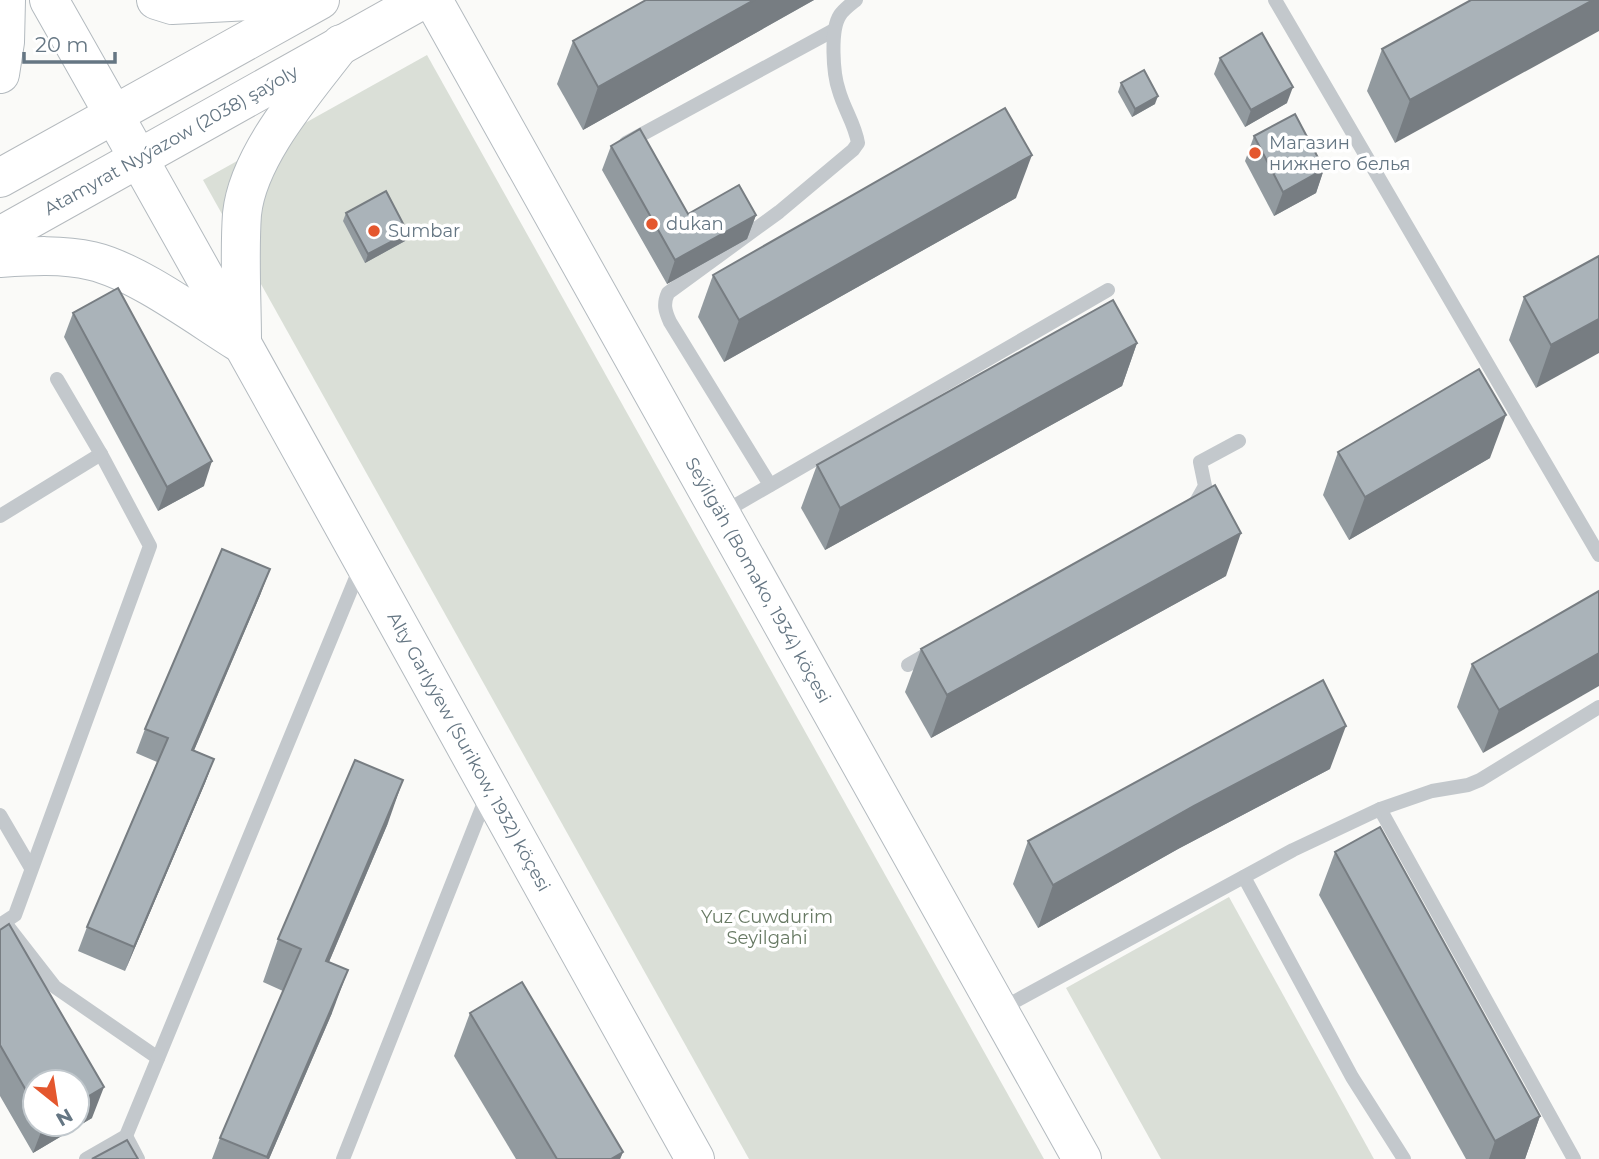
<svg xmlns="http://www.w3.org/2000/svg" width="1599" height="1159" font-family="Montserrat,sans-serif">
  <rect width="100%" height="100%" fill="#fafaf8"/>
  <!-- green -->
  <g fill="#dadfd7">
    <polygon points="427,55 1044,1159 749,1159 203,180"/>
    <polygon points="1229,897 1374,1159 1161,1159 1066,988"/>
  </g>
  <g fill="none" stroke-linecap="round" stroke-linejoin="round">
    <!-- secondary casing -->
    <g stroke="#b3babf" stroke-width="40">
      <g id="secondary">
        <path id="s1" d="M 49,0 C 268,385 479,773 695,1159"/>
        <polyline points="156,0 172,5 272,0"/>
        <path id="s2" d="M 433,0 L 1082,1159"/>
        <polyline points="0,74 5,42 6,0"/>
        <path d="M 0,258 C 31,256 62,254 92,261 C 136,271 198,317 238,342"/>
        <path d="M 242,343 C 242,300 239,256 242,214 C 248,155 306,90 341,44"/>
      </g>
    </g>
    <!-- primary casing -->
    <g stroke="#b5babe" stroke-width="40">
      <g id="primary">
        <polyline points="0,178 320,0"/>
        <path id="s3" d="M 0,236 L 422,0"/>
      </g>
    </g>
    <!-- lane -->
    <g stroke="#c3c8cc" stroke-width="14">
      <polyline points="1275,0 1599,555"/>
      <polyline points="626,143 834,30"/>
      <path d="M 770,485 L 670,322 C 665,311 663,304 668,293 L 779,212 L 853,150 L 858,143 C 855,124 844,109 839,91 C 833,74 830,30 840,15 C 844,9 851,4 856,0"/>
      <polyline points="1190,507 1196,502 1205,486 1200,462 1239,441"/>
      <polyline points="722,513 1108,290"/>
      <polyline points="0,516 101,454"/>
      <polyline points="908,665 934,650"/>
      <polyline points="1380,809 1574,1159"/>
      <polyline points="0,815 31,868"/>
      <polyline points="1244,877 1352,1077 1404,1159"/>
      <polyline points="6,924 55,987 158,1058"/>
      <polyline points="0,925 15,915 150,546 101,454 57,379"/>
      <polyline points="999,1010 1293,850 1380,809 1432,791 1468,785 1480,780 1599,707"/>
      <polyline points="126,1136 138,1159"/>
      <polyline points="86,1159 126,1136 360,568"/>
      <polyline points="343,1159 487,795"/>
    </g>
    <!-- secondary -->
    <use href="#secondary" stroke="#fff" stroke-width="38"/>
    <!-- primary -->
    <use href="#primary" stroke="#fff" stroke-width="38"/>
  </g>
  <!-- wall -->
  <g fill="#929a9f" fill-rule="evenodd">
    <polygon points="646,0 814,0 583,130 557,84 573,41"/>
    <polygon points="1471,0 1395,143 1367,91 1382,49"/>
    <polygon points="1220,58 1287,103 1245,127 1214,74"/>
    <polygon points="1121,83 1155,104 1132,117 1118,92"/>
    <polygon points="1254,136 1324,169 1316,193 1274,216 1245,161"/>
    <polygon points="611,146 688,214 756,215 747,239 667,284 602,170"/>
    <polygon points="1016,198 724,362 698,317 713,275"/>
    <polygon points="346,213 405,241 365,263 343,221"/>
    <polygon points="1599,256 1536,388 1509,340 1524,297"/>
    <polygon points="73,313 204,486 158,511 64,337"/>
    <polygon points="1137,343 1122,386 825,550 801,508 817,465"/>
    <polygon points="1338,452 1490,458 1349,540 1323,495"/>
    <polygon points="1226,576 931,738 905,692 921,649"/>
    <polygon points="1599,591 1483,753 1457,707 1472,664"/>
    <polygon points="261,593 194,750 214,759 205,783 125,971 78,951 87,927 157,762 136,753 145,729"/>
    <polygon points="1330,769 1178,849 1038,928 1013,884 1028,841"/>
    <polygon points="388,823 329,962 332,1013 269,1159 212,1159 220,1138 283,991 263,982 278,939"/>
    <polygon points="1335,852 1540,1116 1525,1159 1466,1159 1319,895"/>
    <path d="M 0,930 L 92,1118 L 33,1153 L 0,1096 ZM 35,1082 L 77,1124 L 35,1124 Z"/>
    <polygon points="470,1013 623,1152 620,1159 516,1159 454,1056"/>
  </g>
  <!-- shaded-wall -->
  <g fill="#777d82">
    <polygon points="754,0 814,0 583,130 598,87"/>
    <polygon points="1593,0 1599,0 1599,31 1395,143 1410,100"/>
    <polygon points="1293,87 1287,103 1245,127 1251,110"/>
    <polygon points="1158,96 1155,104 1132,117 1135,109"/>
    <polygon points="1032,155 1016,198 724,362 739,320"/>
    <polygon points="1324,169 1316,193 1274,216 1283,192"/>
    <polygon points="756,215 747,239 667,284 675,260"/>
    <polygon points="408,233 405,241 365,263 368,254"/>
    <polygon points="1599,319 1599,353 1536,388 1551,345"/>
    <polygon points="1137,343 1122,386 825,550 840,508"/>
    <polygon points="1506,415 1490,458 1349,540 1365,497"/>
    <polygon points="212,461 204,486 158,511 167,487"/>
    <polygon points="1241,533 1226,576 931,738 947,695"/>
    <polygon points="270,569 261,593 184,774 192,750"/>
    <polygon points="1599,653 1599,686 1483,753 1499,710"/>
    <polygon points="1346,726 1330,769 1178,849 1038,928 1053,885 1194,806"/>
    <polygon points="214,759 205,783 125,971 134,947"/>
    <polygon points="403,780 388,823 311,1004 326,961"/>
    <polygon points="348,970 332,1013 269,1159 267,1159"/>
    <polygon points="104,1087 92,1118 33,1153 44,1124 77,1124 77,1103"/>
    <polygon points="1540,1116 1525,1159 1489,1159 1495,1141"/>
    <polygon points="623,1152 620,1159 611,1159"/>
  </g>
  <!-- building -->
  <g fill="#aab3b9" stroke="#777d82" stroke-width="2">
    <polygon points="646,0 754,0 598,87 573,41"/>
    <polygon points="1471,0 1593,0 1410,100 1382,49"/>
    <polygon points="1262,33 1293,87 1251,110 1220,58"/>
    <polygon points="1144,70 1158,96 1135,109 1121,83"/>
    <polygon points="1005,108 1032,155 739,320 713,275"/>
    <polygon points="1295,114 1324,169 1283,192 1254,136"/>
    <polygon points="640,129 688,214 739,185 756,215 675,260 611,146"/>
    <polygon points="386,191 408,233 368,254 346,213"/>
    <polygon points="1599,256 1599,319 1551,345 1524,297"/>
    <polygon points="118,288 212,461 167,487 73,313"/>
    <polygon points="1113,300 1137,343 840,508 817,465"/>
    <polygon points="1479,369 1506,415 1365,497 1338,452"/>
    <polygon points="1215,485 1241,533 947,695 921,649"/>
    <polygon points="222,549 270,569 192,750 214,759 134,947 87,927 168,738 145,729"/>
    <polygon points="1599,591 1599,653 1499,710 1472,664"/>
    <polygon points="1323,680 1346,726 1194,806 1053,885 1028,841"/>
    <polygon points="355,760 403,780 326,961 348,970 267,1157 220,1138 301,949 278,939"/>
    <polygon points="1380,827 1540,1116 1495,1141 1335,852"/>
    <polygon points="9,924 104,1087 77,1103 77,1082 35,1082 35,1106 0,1045 0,930"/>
    <polygon points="522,982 623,1152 611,1159 557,1159 470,1013"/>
    <polygon points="127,1140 138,1159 92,1159"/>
  </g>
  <!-- markers -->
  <g fill="#e4572e" stroke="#fff" stroke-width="2.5">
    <circle cx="1255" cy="153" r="7"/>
    <circle cx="652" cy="224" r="7"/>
    <circle cx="374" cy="231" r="7"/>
  </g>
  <g text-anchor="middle" stroke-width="7" stroke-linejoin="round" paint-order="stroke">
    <!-- street labels -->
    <g font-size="18" fill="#657683" stroke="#fff">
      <text dy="6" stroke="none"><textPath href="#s3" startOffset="196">Atamyrat Nyýazow (2038) şaýoly</textPath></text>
      <text dy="6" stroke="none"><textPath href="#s2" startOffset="665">Seýilgäh (Bomako, 1934) köçesi</textPath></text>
      <text dy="6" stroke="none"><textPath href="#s1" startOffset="861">Alty Garlyýew (Surikow, 1932) köçesi</textPath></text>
    </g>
    <!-- poi labels -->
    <g font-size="18" fill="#657683" stroke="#fff" text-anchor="start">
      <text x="1269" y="149">Магазин<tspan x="1269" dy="21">нижнего белья</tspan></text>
      <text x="666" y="230">dukan</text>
      <text x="388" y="237">Sumbar</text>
    </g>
    <!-- park labels -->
    <g font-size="18" fill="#687a64" stroke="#fff">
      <text x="767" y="923">Yuz Cuwdurim<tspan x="767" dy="21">Seyilgahi</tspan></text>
    </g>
  </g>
  <!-- north arrow -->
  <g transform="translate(56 1103) rotate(150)"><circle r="33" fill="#ffffff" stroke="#c1c8cd" stroke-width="2"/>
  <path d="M0-5L12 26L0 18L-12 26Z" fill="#e4572e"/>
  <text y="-10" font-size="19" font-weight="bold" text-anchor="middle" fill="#657683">N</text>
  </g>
  <!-- scale -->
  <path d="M24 52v10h91v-10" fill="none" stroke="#657683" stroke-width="3.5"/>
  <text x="35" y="52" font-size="21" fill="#657683" stroke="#ffffff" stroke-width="5" paint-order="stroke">20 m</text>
</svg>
